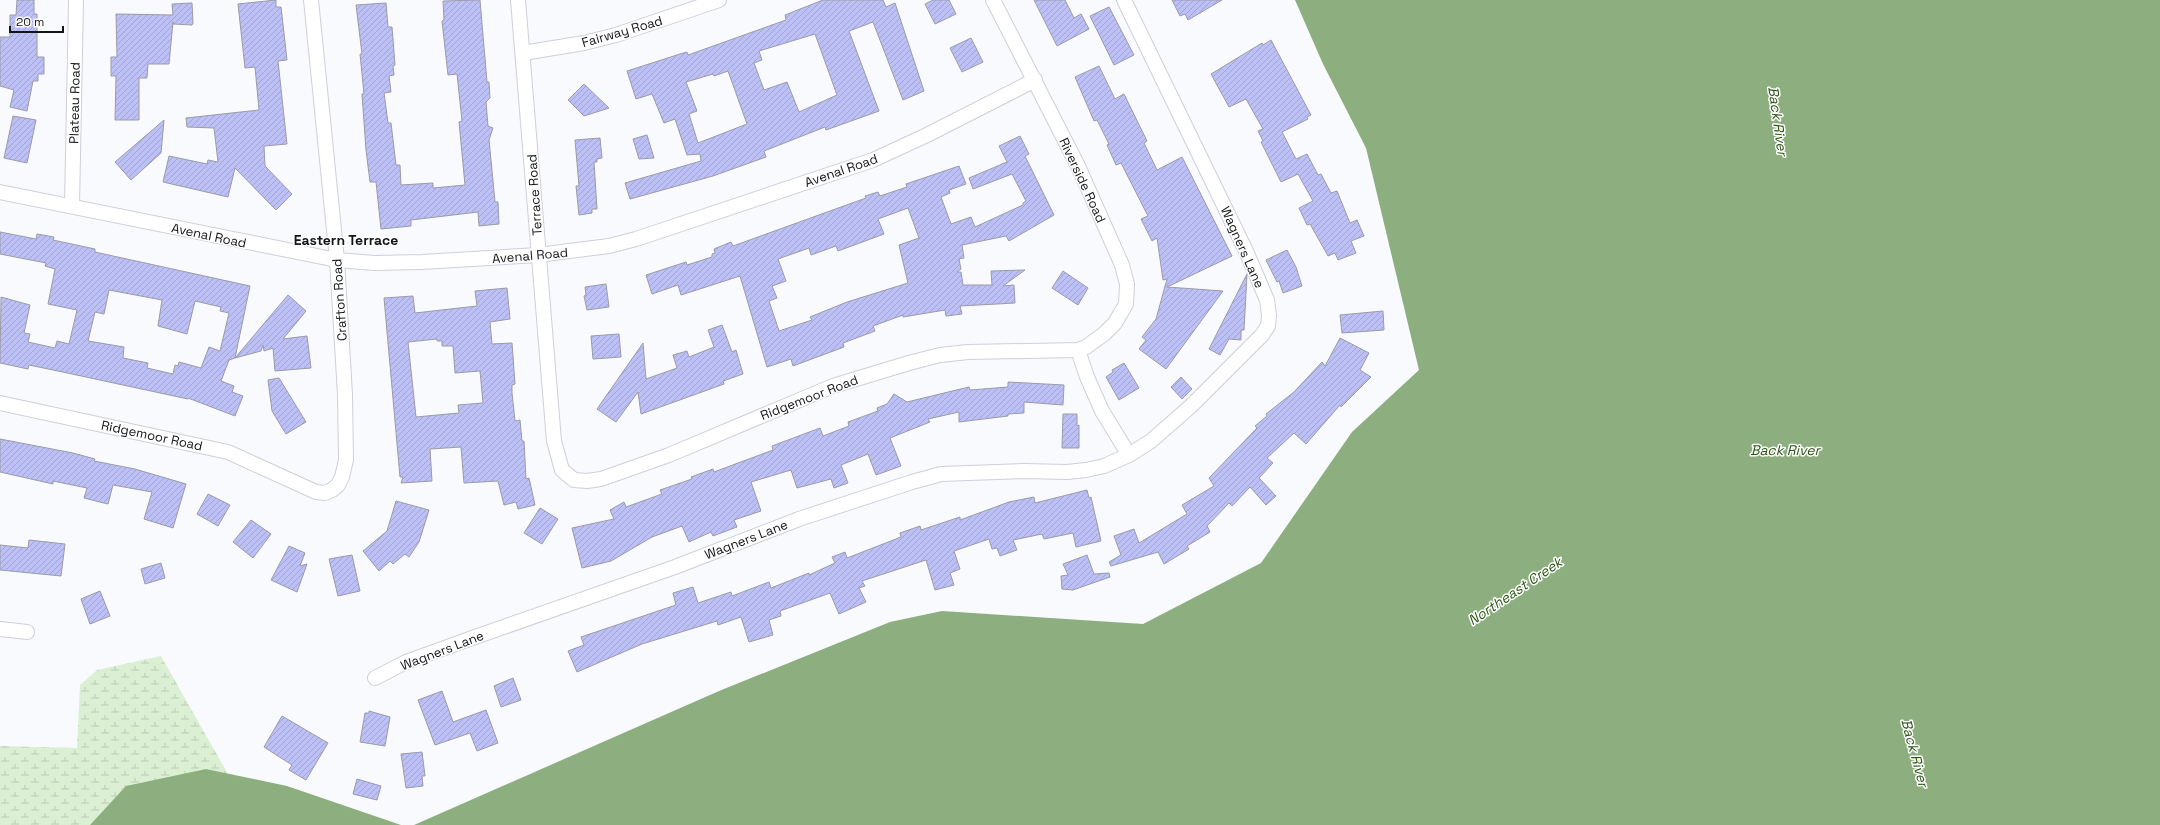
<svg xmlns="http://www.w3.org/2000/svg" width="2160" height="825" font-family="'Space Grotesk',sans-serif">
  <defs>
    <pattern id="wetland-marsh" width="20" height="14" patternUnits="userSpaceOnUse"><rect width="20" height="14" fill="#dbf0d3"/><path d="M1 5h8M5 5V1M11 12h8M15 12V8" fill="none" stroke="#bbcdb4"/></pattern>
    <pattern id="building-hatch" width="6" height="6" patternUnits="userSpaceOnUse"><rect width="6" height="6" fill="#bdc0f6"/><path d="M-1 1l2-2M0 6l6-6M5 7l2-2" fill="none" stroke="#a2a4d2"/></pattern>
  </defs>
  <rect width="100%" height="100%" fill="#f9fafe"/>
  <!-- wetland -->
  <polygon fill="url(#wetland-marsh)" points="161,656 228,774 206,769 90,825 0,825 0,746 77,748 80,685 97,670"/>
  <!-- water -->
  <g fill="#8dae7f">
    <polygon points="1295,0 2160,0 2160,825 414,825 719,691 890,622 942,611 1143,624 1261,563 1352,432 1419,370 1366,148 1323,64"/>
    <polygon points="206,769 287,786 401,825 90,825 126,786"/>
  </g>
  <!-- building -->
  <g fill="url(#building-hatch)" stroke="#9a9ba6" fill-rule="evenodd">
    <polygon points="17,0 34,0 34,14 37,14 37,57 44,57 44,74 38,74 38,81 33,81 27,111 10,107 14,90 0,86 0,37 10,37 10,15 16,15"/>
    <polygon points="276,0 276,7 281,7 287,60 278,61 287,144 264,146 265,166 292,194 276,210 235,168 228,197 163,182 169,156 207,164 208,160 218,162 214,128 187,127 186,118 259,110 255,67 245,68 238,4"/>
    <polygon points="480,0 487,82 489,82 490,98 486,102 488,126 493,128 489,140 491,160 495,202 498,202 499,224 479,226 478,212 411,220 411,226 381,229 376,182 370,182 366,150 362,94 364,94 360,54 362,54 356,5 386,3 388,27 392,27 395,65 393,66 394,75 389,76 391,92 384,93 388,123 391,123 396,165 400,165 401,185 433,183 433,188 465,185 459,122 462,121 457,74 448,75 442,21 444,20 443,1"/>
    <path d="M 823,0 L 883,0 L 886,7 L 895,3 L 924,91 L 903,100 L 873,22 L 849,31 L 879,111 L 826,130 L 825,127 L 764,151 L 766,157 L 713,176 L 630,199 L 625,183 L 701,161 L 700,154 L 687,155 L 675,119 L 664,123 L 652,94 L 636,99 L 627,71 L 680,54 L 687,52 L 688,55 L 786,20 L 785,15 ZM 815,34 L 837,95 L 799,112 L 787,82 L 764,90 L 754,63 L 762,60 L 759,51 ZM 728,71 L 747,124 L 698,143 L 689,114 L 697,111 L 686,82 L 713,74 L 714,76 Z"/>
    <polygon points="933,0 949,0 956,14 935,24 925,4"/>
    <polygon points="1034,0 1065,0 1074,18 1081,14 1089,29 1057,46"/>
    <polygon points="1172,0 1222,0 1188,20 1185,14 1180,16"/>
    <polygon points="192,3 193,23 192,25 173,24 173,22 169,64 148,64 147,78 139,78 139,120 115,120 116,76 111,76 111,57 117,57 116,14 173,15 172,4"/>
    <polygon points="1109,7 1134,55 1114,65 1090,16"/>
    <polygon points="971,38 983,62 962,72 950,48"/>
    <polygon points="1271,40 1311,115 1307,117 1308,119 1282,132 1296,159 1307,154 1318,175 1321,174 1331,193 1337,191 1350,223 1357,220 1364,236 1351,241 1356,253 1338,260 1335,253 1328,256 1310,224 1307,225 1299,208 1313,201 1298,174 1281,182 1261,142 1263,141 1258,131 1263,129 1246,99 1229,107 1211,74 1262,43 1263,45"/>
    <polygon points="1099,66 1115,99 1124,94 1147,141 1144,143 1157,170 1182,157 1232,256 1167,287 1223,291 1166,369 1139,349 1146,340 1142,337 1156,319 1167,279 1163,280 1157,238 1152,241 1141,219 1148,216 1121,163 1116,165 1107,145 1109,144 1097,120 1094,121 1075,77"/>
    <polygon points="584,84 609,108 584,116 568,100"/>
    <polygon points="13,116 36,120 27,163 4,158"/>
    <polygon points="164,120 161,153 131,180 115,162"/>
    <polygon points="647,135 654,158 639,159 633,139"/>
    <path d="M 1020,136 L 1029,154 L 1025,156 L 1054,215 L 1009,241 L 1006,236 L 962,245 L 964,258 L 959,259 L 961,269 L 957,272 L 961,272 L 963,285 L 992,285 L 991,271 L 1025,270 L 1003,286 L 1014,285 L 1015,303 L 960,306 L 962,314 L 946,316 L 945,310 L 903,317 L 903,315 L 873,326 L 875,331 L 843,343 L 844,347 L 793,366 L 791,359 L 767,367 L 740,276 L 681,295 L 678,285 L 652,294 L 646,275 L 686,262 L 687,265 L 712,257 L 712,254 L 715,253 L 714,249 L 731,242 L 733,246 L 866,198 L 865,196 L 878,192 L 880,196 L 907,187 L 906,184 L 959,166 L 966,184 L 949,190 L 950,193 L 941,197 L 951,224 L 971,217 L 975,227 L 1023,205 L 1023,203 L 1026,201 L 1012,174 L 973,189 L 969,178 L 1007,162 L 999,146 ZM 908,208 L 919,238 L 899,245 L 908,283 L 847,302 L 810,317 L 812,320 L 779,331 L 769,301 L 777,298 L 772,286 L 786,281 L 778,259 L 809,248 L 811,255 L 836,246 L 838,251 L 884,234 L 878,219 Z"/>
    <polygon points="600,138 602,158 597,159 597,162 594,162 597,209 592,209 592,213 579,215 576,186 579,186 575,140"/>
    <path d="M 0,232 L 36,239 L 37,234 L 54,237 L 53,240 L 95,249 L 95,252 L 250,286 L 235,358 L 229,360 L 221,381 L 234,386 L 232,392 L 243,396 L 235,416 L 188,398 L 188,399 L 58,371 L 29,365 L 28,369 L 0,363 L 1,297 L 30,305 L 24,333 L 30,334 L 28,342 L 55,348 L 57,341 L 69,344 L 77,310 L 48,304 L 55,269 L 45,266 L 46,263 L 0,254 ZM 109,290 L 162,300 L 158,326 L 187,334 L 195,301 L 221,307 L 220,311 L 229,313 L 220,351 L 209,347 L 201,368 L 179,362 L 178,366 L 175,365 L 173,374 L 147,368 L 148,363 L 123,358 L 124,347 L 88,341 L 95,312 L 104,314 Z"/>
    <polygon points="1287,250 1296,267 1302,286 1283,293 1279,281 1277,282 1266,260"/>
    <polygon points="1063,271 1088,288 1078,305 1052,288"/>
    <polygon points="1247,274 1244,330 1241,330 1241,340 1229,339 1220,355 1209,349"/>
    <polygon points="606,284 609,307 587,310 584,296 586,295 585,287"/>
    <path d="M 507,288 L 510,319 L 490,322 L 492,344 L 512,343 L 515,384 L 512,385 L 512,393 L 515,421 L 520,420 L 522,441 L 524,441 L 526,479 L 529,478 L 535,505 L 518,509 L 516,502 L 504,505 L 498,481 L 464,483 L 461,447 L 430,449 L 432,481 L 401,483 L 403,477 L 400,477 L 384,298 L 413,296 L 415,313 L 477,306 L 475,291 ZM 437,339 L 437,341 L 442,341 L 442,346 L 453,346 L 455,373 L 480,371 L 483,403 L 458,405 L 459,413 L 416,417 L 408,342 Z"/>
    <polygon points="288,295 306,311 283,339 307,336 311,368 275,371 273,348 264,351 263,345 261,351 235,358"/>
    <polygon points="1383,311 1384,330 1342,333 1340,315"/>
    <polygon points="722,325 732,352 736,350 743,374 723,381 724,384 641,414 638,392 616,422 597,409 643,343 646,379 677,368 673,355 687,351 689,357 714,347 708,330"/>
    <polygon points="619,334 621,357 593,359 591,336"/>
    <polygon points="1340,338 1369,353 1360,370 1371,377 1341,407 1340,405 1306,444 1294,433 1267,458 1273,463 1259,478 1276,496 1266,505 1250,487 1232,506 1229,503 1207,526 1210,532 1187,546 1189,549 1164,564 1158,552 1111,566 1109,562 1121,555 1114,536 1134,529 1139,543 1187,514 1182,505 1214,486 1209,478 1257,428 1255,426 1267,416 1266,414 1294,392 1322,362 1325,366"/>
    <polygon points="1124,363 1139,388 1119,400 1106,377 1113,372 1112,370"/>
    <polygon points="1181,377 1192,389 1182,399 1171,387"/>
    <polygon points="279,378 306,422 286,434 272,411 268,380"/>
    <polygon points="1008,382 1064,385 1063,405 1024,402 1024,413 1008,414 1008,416 959,422 959,412 928,419 930,422 890,438 901,466 876,475 868,454 841,465 848,483 834,488 831,479 797,488 791,470 751,482 761,511 734,520 737,527 713,536 711,532 689,542 682,526 652,537 611,561 582,568 572,528 614,519 610,510 624,502 626,507 662,494 660,490 692,479 691,477 713,469 714,472 773,450 772,446 820,428 823,436 849,426 848,422 878,411 877,408 887,404 894,394 907,402 969,387 970,390 1008,387"/>
    <polygon points="1063,414 1077,414 1077,426 1079,425 1079,448 1062,448"/>
    <polygon points="0,439 73,453 95,459 94,461 135,469 186,484 173,528 144,519 152,492 113,485 108,504 84,498 87,488 53,481 53,484 0,472"/>
    <polygon points="1087,490 1089,498 1091,497 1101,541 1076,547 1073,533 1044,539 1042,534 1013,540 1017,550 1000,556 997,548 992,549 989,539 954,551 960,569 950,573 954,585 935,590 926,560 862,581 865,586 859,588 866,602 839,614 830,593 780,611 781,616 769,620 773,635 749,642 741,617 718,625 717,621 642,644 577,672 568,651 584,645 581,637 676,605 673,593 693,587 698,603 731,592 732,596 769,582 771,588 809,573 809,575 835,563 832,557 845,552 847,558 901,537 900,533 920,526 921,530 960,517 960,520 1009,502 1034,497 1035,503"/>
    <polygon points="208,494 230,505 218,526 197,514"/>
    <polygon points="396,501 429,510 419,542 409,557 405,554 393,564 390,561 379,571 363,551 387,531"/>
    <polygon points="540,508 558,519 542,544 524,533"/>
    <polygon points="251,520 271,534 253,558 233,542"/>
    <polygon points="29,540 65,544 61,576 0,570 0,545 28,548"/>
    <polygon points="289,546 305,553 300,566 307,564 297,592 271,580"/>
    <polygon points="352,555 360,591 338,596 329,559"/>
    <polygon points="1087,555 1094,574 1109,573 1110,577 1073,590 1062,589 1061,576 1068,575 1063,564"/>
    <polygon points="161,563 165,578 145,584 141,569"/>
    <polygon points="100,591 110,616 90,624 81,599"/>
    <polygon points="513,678 521,700 501,707 494,686"/>
    <polygon points="442,691 453,722 486,710 498,743 477,751 470,733 435,745 418,700"/>
    <polygon points="369,711 390,717 385,746 360,742 365,713 369,713"/>
    <polygon points="282,716 328,743 306,780 289,770 292,765 264,747"/>
    <polygon points="422,752 425,776 422,776 423,786 406,788 401,754"/>
    <polygon points="357,779 381,786 377,800 353,794"/>
  </g>
  <g fill="none" stroke-linecap="round" stroke-linejoin="round">
    <!-- minor casing -->
    <g stroke="#cecfda" stroke-width="16">
      <g id="minor">
        <polyline points="518,0 554,441 562,470 574,480 587,481 601,479 669,455 833,386 909,363 940,355 968,352 1078,350 1086,347 1104,334 1115,323 1126,304 1127,284 1122,265 1078,166 993,0"/>
        <polyline points="523,53 584,43 616,35 719,0"/>
        <polyline points="0,192 337,260 375,263 422,262 538,255 609,246 636,239 873,160 927,135 1035,80"/>
        <polyline points="72,206 76,0"/>
        <polyline points="1078,350 1087,377 1102,411 1129,455"/>
        <polyline points="0,403 228,452 316,492 325,493 332,490 338,485 342,477 346,460 345,395 337,260 311,0"/>
        <polyline points="0,629 27,632"/>
        <polyline points="375,678 406,662 475,637 675,567 799,519 912,482 941,474 1024,471 1067,472 1086,470 1104,466 1129,455 1151,441 1191,406 1262,335 1268,326 1269,315 1267,300 1246,251 1124,0"/>
      </g>
    </g>
    <!-- minor -->
    <use href="#minor" stroke="#fff" stroke-width="14"/>
  </g>
  <g text-anchor="middle" stroke-width="3" stroke-linejoin="round" paint-order="stroke">
    <!-- street labels -->
    <g font-size="13" fill="#131417" stroke="#fff">
      <text transform="translate(622 31) rotate(-16)" y="5">Fairway Road</text>
      <text transform="translate(74 103) rotate(-89)" y="5">Plateau Road</text>
      <text transform="translate(841 170) rotate(-19)" y="5">Avenal Road</text>
      <text transform="translate(1083 180) rotate(65)" y="5">Riverside Road</text>
      <text transform="translate(534 195) rotate(-94)" y="5">Terrace Road</text>
      <text transform="translate(209 235) rotate(12)" y="5">Avenal Road</text>
      <text transform="translate(1243 247) rotate(66)" y="5">Wagners Lane</text>
      <text transform="translate(530 255) rotate(-5)" y="5">Avenal Road</text>
      <text transform="translate(339 300) rotate(-94)" y="5">Crafton Road</text>
      <text transform="translate(809 397) rotate(-21)" y="5">Ridgemoor Road</text>
      <text transform="translate(152 435) rotate(12)" y="5">Ridgemoor Road</text>
      <text transform="translate(746 539) rotate(-21)" y="5">Wagners Lane</text>
      <text transform="translate(442 650) rotate(-21)" y="5">Wagners Lane</text>
    </g>
    <!-- water labels -->
    <g font-size="14" font-style="italic" fill="#295412" stroke="#fff">
      <text transform="translate(1778 121) rotate(82)" y="5">Back River</text>
      <text x="1785" y="455">Back River</text>
      <text transform="translate(1515 591) rotate(-34)" y="5">Northeast Creek</text>
      <text transform="translate(1915 753) rotate(75)" y="5">Back River</text>
    </g>
    <!-- neighbourhood labels -->
    <g font-size="14" font-weight="bold" fill="#131417" stroke="#fff">
      <text x="346" y="245">Eastern Terrace</text>
    </g>
  </g>
  <!-- scale -->
  <path d="M10 26v6h53v-6" fill="none" stroke="#131417" stroke-width="2"/>
  <text x="16" y="26" font-size="12" fill="#131417" stroke="#ffffff" stroke-width="3" paint-order="stroke">20 m</text>
</svg>
